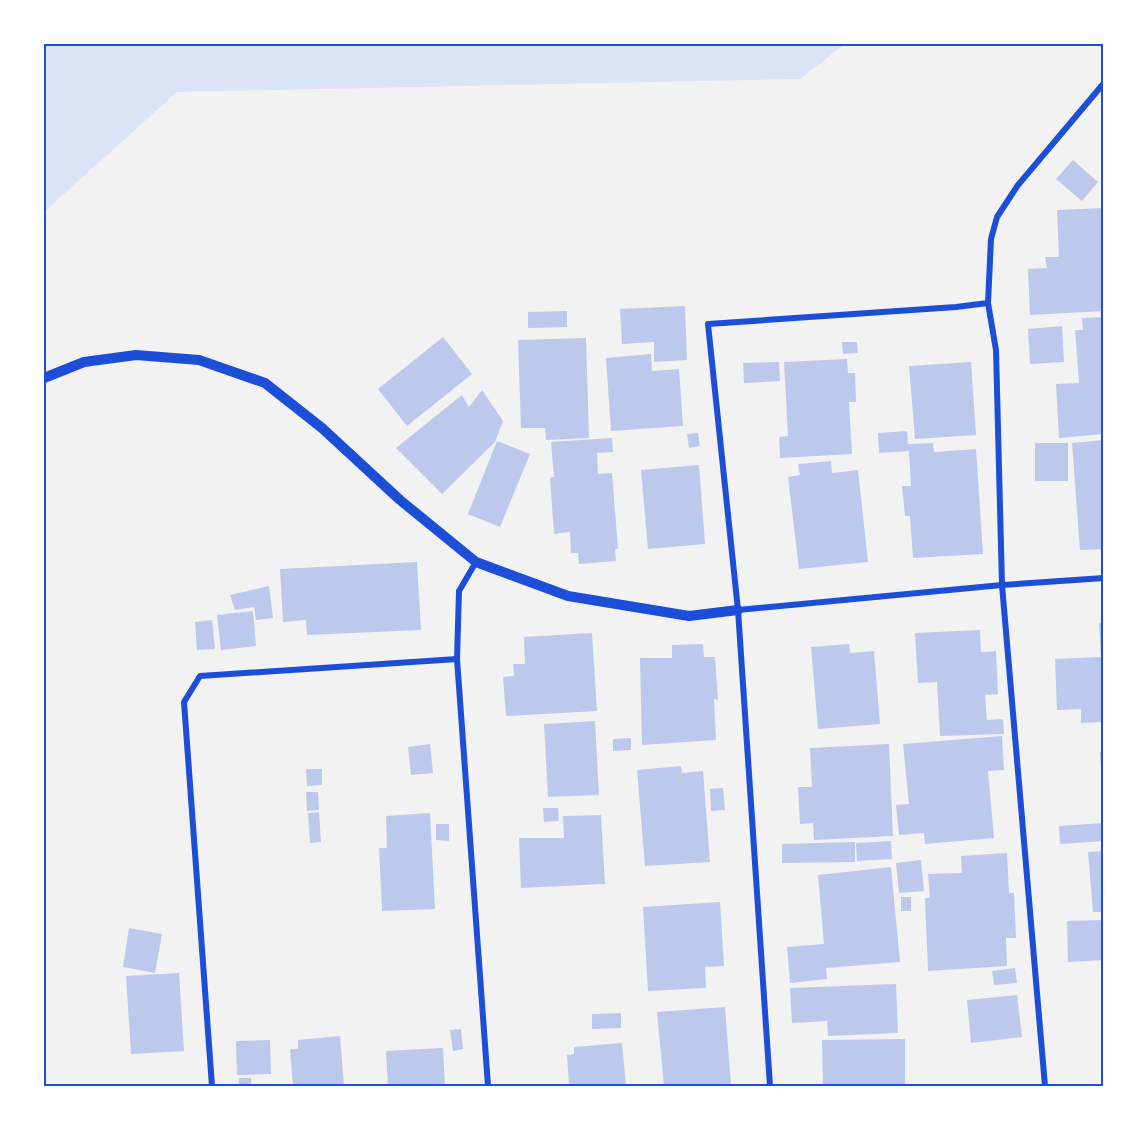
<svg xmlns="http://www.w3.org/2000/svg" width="1147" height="1130" font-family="Quicksand,sans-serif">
  <rect width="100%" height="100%" fill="#f2f2f2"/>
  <!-- green -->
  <polygon fill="#dbe4f7" points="44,44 845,44 800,79 177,92 44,212"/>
  <!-- building -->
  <g fill="#bdc9ec">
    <polygon points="1073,160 1098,182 1082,201 1056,179"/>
    <polygon points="1104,208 1104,311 1030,315 1028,269 1047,268 1045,257 1059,257 1057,210"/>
    <polygon points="685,306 687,360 654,362 654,342 622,344 620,309"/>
    <polygon points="567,311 567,327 528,328 528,312"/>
    <polygon points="1104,317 1104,434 1059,438 1056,384 1079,383 1075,330 1083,330 1082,318"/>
    <polygon points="1062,326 1064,362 1030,364 1028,329"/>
    <polygon points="443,337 472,374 407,426 378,389"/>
    <polygon points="586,338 589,438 546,440 545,428 521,428 518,340"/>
    <polygon points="842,342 857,342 858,353 843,354"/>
    <polygon points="651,354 652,371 679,369 683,426 611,431 606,358"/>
    <polygon points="847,359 848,373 855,373 856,402 849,402 852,454 780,458 779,437 788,436 784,362"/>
    <polygon points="779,362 780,381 744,383 743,363"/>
    <polygon points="971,362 976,435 915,439 909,366"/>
    <polygon points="482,390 503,421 495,442 442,494 396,448 462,395 469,407"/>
    <polygon points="907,431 908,444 933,443 934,452 976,449 983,554 913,558 910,516 905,516 902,486 911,486 909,451 879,453 878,433"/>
    <polygon points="698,433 700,446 689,448 687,434"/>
    <polygon points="612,438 613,452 597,453 598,474 612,473 618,549 615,549 616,561 579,564 578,553 571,553 570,532 554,534 550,478 554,477 551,442"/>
    <polygon points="1104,440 1104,549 1080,550 1072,443"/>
    <polygon points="497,441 530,454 500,527 468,514"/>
    <rect x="1035" y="443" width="33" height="38"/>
    <polygon points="831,461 832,473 858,470 868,562 799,569 788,477 800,475 798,464"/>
    <polygon points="699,465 705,544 648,549 641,470"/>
    <polygon points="417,562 421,630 307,635 306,620 283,622 280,569"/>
    <polygon points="269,586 273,618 256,620 254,607 235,610 230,595"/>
    <polygon points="253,611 256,646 221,650 217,615"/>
    <polygon points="212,620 215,649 197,650 195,622"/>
    <polygon points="1104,622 1104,722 1081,723 1081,709 1057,710 1055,659 1101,657 1099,623"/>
    <polygon points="980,630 981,652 996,651 998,694 985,695 987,720 1003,719 1004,734 940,736 937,682 918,683 915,633"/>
    <polygon points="592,633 597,711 506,716 503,677 514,676 513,664 525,664 524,637"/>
    <polygon points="703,644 704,657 715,657 718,700 714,699 716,740 642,745 640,658 672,658 672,645"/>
    <polygon points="849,644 850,653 874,651 880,724 818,729 811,647"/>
    <polygon points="595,721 599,795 548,797 544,724"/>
    <polygon points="1002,736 1004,770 988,771 994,838 925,844 924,833 899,835 896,805 909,804 903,744"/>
    <polygon points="631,738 631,750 613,751 613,739"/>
    <polygon points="430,744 433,773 411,775 408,747"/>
    <polygon points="889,744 893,836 814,840 813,823 800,824 798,787 812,787 810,748"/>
    <polygon points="1100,752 1104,752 1104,792 1102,792"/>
    <polygon points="681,766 682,773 703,771 710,862 645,866 637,770"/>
    <polygon points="306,769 322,769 322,785 307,786"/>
    <polygon points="723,788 725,810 711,811 710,789"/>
    <polygon points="306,792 318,792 319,810 307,811"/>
    <polygon points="543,808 558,808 559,821 544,822"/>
    <polygon points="319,812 321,842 310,843 308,813"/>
    <polygon points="430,813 435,909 382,911 379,848 387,848 386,816"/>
    <polygon points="601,815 605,884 521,888 519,838 564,838 563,816"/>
    <polygon points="1104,823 1104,841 1060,844 1059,826"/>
    <polygon points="436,824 449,824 449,841 436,840"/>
    <polygon points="891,841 892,859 857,861 856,843"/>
    <polygon points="855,842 855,862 782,863 782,844"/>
    <polygon points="1104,851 1104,912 1093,912 1088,852"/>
    <polygon points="1007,853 1009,893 1014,893 1016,938 1006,938 1007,966 928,971 925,898 930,898 928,874 962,873 961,856"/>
    <polygon points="921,860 924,891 899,893 896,863"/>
    <polygon points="891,867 900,962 826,968 827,979 790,983 787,947 824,944 818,875"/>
    <rect x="901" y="897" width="10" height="14"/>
    <polygon points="720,902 724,966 705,967 706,988 648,991 643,907"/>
    <polygon points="1104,920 1104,960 1068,962 1067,921"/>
    <polygon points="129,928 162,934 155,973 123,967"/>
    <polygon points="1015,968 1017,983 994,985 992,971"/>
    <polygon points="179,973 184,1051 131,1054 126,976"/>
    <polygon points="896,984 898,1033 828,1036 827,1021 792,1023 790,988"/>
    <polygon points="1017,995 1022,1037 971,1043 967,1000"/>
    <polygon points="725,1007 731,1086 664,1086 657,1012"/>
    <polygon points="621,1013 621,1028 592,1029 592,1014"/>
    <polygon points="461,1029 463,1049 453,1051 450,1030"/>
    <polygon points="340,1036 344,1086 293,1086 290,1049 298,1049 298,1040"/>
    <polygon points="905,1039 905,1086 823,1086 822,1040"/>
    <polygon points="270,1040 271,1074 237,1075 236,1041"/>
    <polygon points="622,1043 626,1086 569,1086 567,1055 574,1054 574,1047"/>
    <polygon points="443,1048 445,1086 388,1086 386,1051"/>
    <rect x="239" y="1078" width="12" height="8"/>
  </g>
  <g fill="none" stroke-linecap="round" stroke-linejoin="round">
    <!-- minor -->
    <g stroke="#1d4ed8" stroke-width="6">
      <polyline points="988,303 996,350 1002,585 1045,1086"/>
      <polyline points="738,610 1002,585 1104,578"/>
      <polyline points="457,659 488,1086"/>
      <polyline points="212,1086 184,702 200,676 457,659 459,591 476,562"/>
      <polyline points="770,1086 738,610 708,324 956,307 988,303 991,239 997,217 1018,185 1104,83"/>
    </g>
    <!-- tertiary -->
    <polyline stroke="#1d4ed8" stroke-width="10" points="44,378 84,362 136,355 199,360 265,383 322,428 400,500 476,562 568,596 689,616 738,610"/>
  </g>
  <!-- border -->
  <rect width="1147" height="1130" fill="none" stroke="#ffffff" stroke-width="90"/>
  <rect x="45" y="45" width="1057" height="1040" fill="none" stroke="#1d4ed8" stroke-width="2"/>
</svg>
